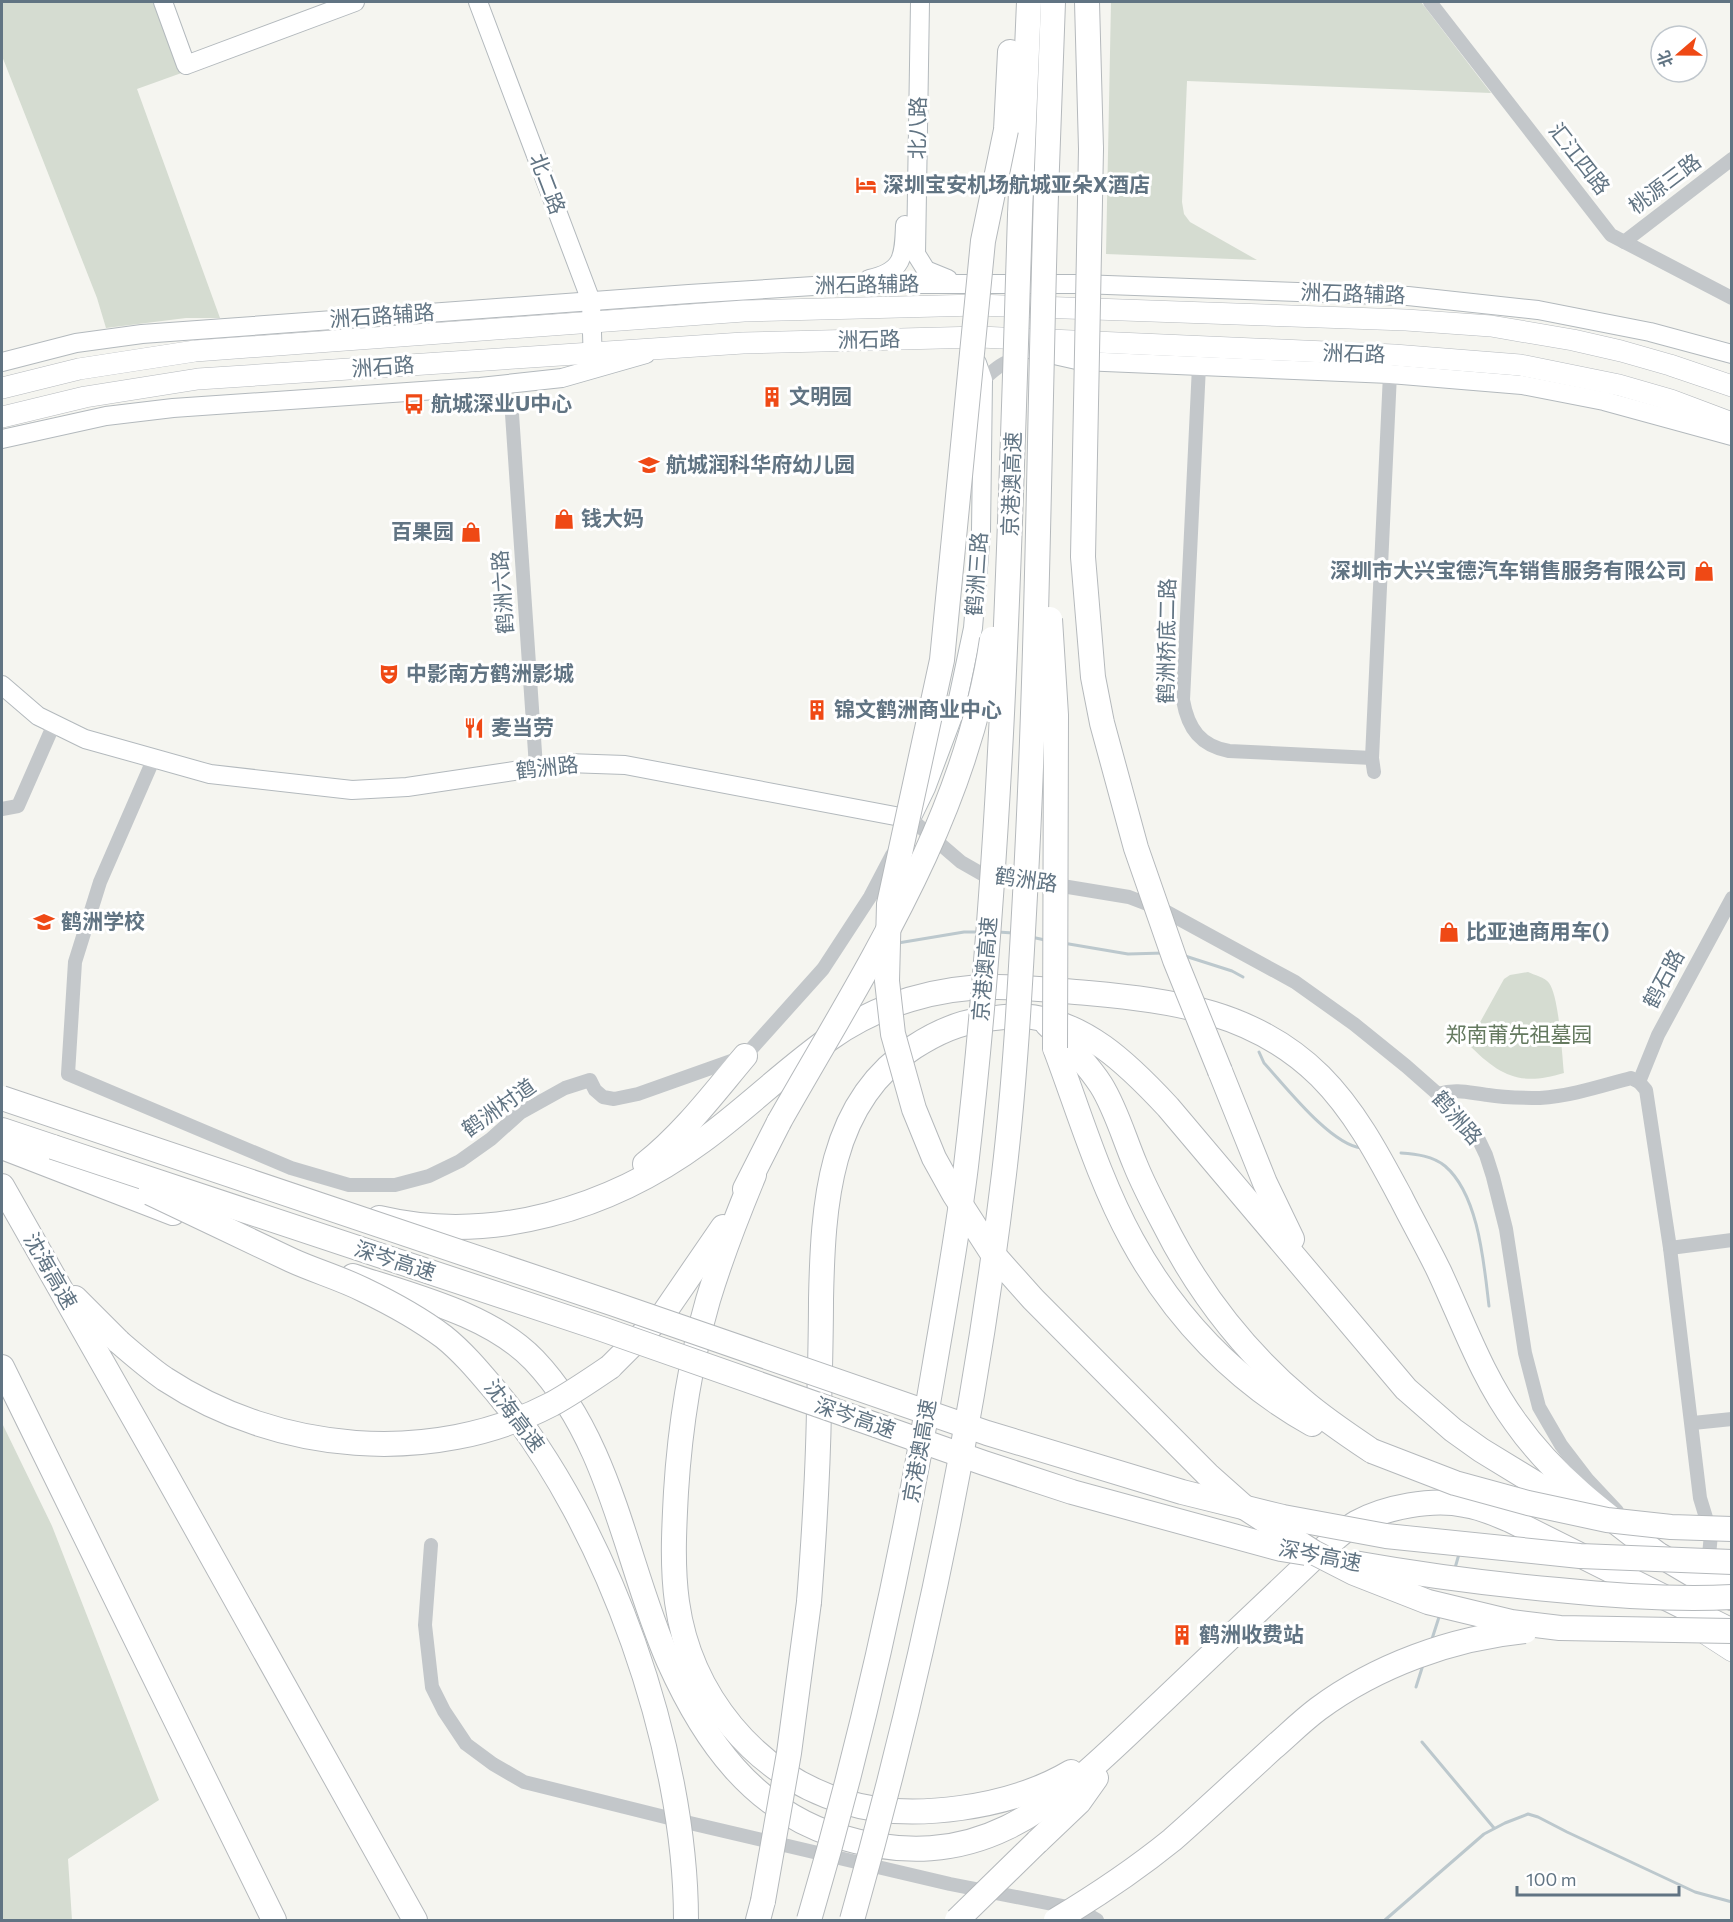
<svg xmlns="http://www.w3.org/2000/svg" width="1733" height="1922" font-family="Commissioner,'Noto Sans SC',sans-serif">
  <rect width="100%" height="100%" fill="#f5f5f0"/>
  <!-- green -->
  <g fill="#d5dcd1">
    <polygon points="2,2 162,2 187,71 137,89 220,318 186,318 106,328 97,298 2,56"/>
    <polygon points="1111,2 1421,2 1491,93 1187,81 1182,202 1184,214 1190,222 1257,260 1106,254"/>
    <path d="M 1528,972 C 1534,975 1545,977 1549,983 C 1559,996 1562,1054 1564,1073 C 1519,1087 1499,1075 1468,1044 L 1504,979 L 1510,975 Z"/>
    <polygon points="2,1423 52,1526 159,1800 68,1859 72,1920 2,1920"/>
  </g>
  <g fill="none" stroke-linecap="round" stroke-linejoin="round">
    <!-- stream -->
    <g stroke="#bcc8cd" stroke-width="3">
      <polyline points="998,932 1013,933"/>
      <polyline points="1031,937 1045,940"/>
      <polyline points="898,943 964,932 980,932"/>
      <polyline points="1063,943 1128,954 1164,953"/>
      <polyline points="1185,956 1232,971 1243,977"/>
      <path d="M 1259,1052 L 1264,1063 C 1286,1087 1330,1144 1361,1148"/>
      <path d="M 1401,1153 C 1416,1154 1433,1156 1445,1166 C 1479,1195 1484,1265 1489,1306"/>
      <polyline points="1455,1568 1459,1554"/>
      <polyline points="1431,1642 1440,1614"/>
      <polyline points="1416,1687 1423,1665"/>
      <polyline points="1422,1742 1494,1828"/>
      <polyline points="1385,1920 1484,1834 1505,1823 1528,1814 1538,1817 1567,1832 1695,1892 1732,1902"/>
    </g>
    <!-- secondary casing -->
    <g stroke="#b3b9bd" stroke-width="20">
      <g id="secondary">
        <polyline points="163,2 186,65 355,2"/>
        <polyline points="478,2 591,301 593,365"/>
        <polyline points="920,2 916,254 926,270 948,279"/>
        <path d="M 869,279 C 903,272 904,257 905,225"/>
        <polyline points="1032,350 1081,361 1390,374 1522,385 1604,401 1732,436"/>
        <polyline points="2,362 76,343 142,334 689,294 845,284 1080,284 1408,296 1538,310 1650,332 1732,354"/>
        <polyline points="2,439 106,416 173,408 480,387 562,378 646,354"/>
        <polyline points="2,685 38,716 85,739 210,774 352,790 407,787 567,763 625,765 911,819 926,788 956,708 973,628 981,531 983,380 977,363 970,356"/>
      </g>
    </g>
    <!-- primary casing -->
    <g stroke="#b6babe" stroke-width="22">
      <g id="primary">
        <polyline points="2,388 79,369 195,351 744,311 978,305 1406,320 1491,326 1573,340 1621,351 1670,365 1732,386"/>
        <polyline points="2,417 85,397 198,379 743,343 980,337 1394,355 1520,365 1619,385 1671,400 1732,423"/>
        <polyline points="1693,1564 1732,1579"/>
        <polyline points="1695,1627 1732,1651"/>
      </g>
    </g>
    <!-- highway casing -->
    <g stroke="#b5b9bc" stroke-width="26">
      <g id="highway">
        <polyline points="1087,2 1091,149"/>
        <polyline points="1006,130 1010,52"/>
        <polyline points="1046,194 1053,2"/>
        <polyline points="1020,215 1029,2"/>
        <path d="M 1047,1024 C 1066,1042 1086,1062 1101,1085 C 1116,1109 1124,1138 1135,1164 C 1143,1184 1153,1203 1163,1222 C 1197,1290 1244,1351 1302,1400 C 1324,1419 1348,1435 1372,1451"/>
        <path d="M 1055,1048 C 1079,1112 1099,1180 1132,1240 C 1174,1317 1235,1381 1312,1424"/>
        <polyline points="1220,1071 1265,1183 1292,1239"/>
        <polyline points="2,1130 53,1147"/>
        <polyline points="2,1147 173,1213"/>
        <path d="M 645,1164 C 684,1133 713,1094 745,1056"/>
        <path d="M 754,1175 C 737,1216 721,1257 708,1300 C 690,1363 680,1427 676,1492 C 674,1529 672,1566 677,1602 C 690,1695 755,1775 845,1802 C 911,1823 1012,1807 1071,1772"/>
        <polyline points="2,1186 164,1471 415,1920"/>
        <polyline points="745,1189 779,1122"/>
        <path d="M 379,1218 C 492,1245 611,1208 702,1141 C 746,1109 785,1070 829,1039 C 878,1004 939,986 998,987 C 1028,987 1058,991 1088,993 C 1175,1001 1255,1012 1320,1076 C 1355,1111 1378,1155 1401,1198 C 1413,1222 1427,1246 1439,1271 C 1463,1322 1482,1377 1516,1423 C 1554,1477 1607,1516 1659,1555"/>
        <path d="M 353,1276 C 412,1296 490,1314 534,1360 C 612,1442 625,1562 669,1662 C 704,1740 752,1809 837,1836 C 988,1882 1062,1796 1162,1702 C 1216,1651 1269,1600 1323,1549 C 1334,1540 1344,1530 1356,1523 C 1385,1507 1433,1498 1465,1505 C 1481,1507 1495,1514 1510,1520 L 1732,1631"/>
        <polyline points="75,1298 119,1342"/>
        <polyline points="2,1367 274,1920"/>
        <polyline points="610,1367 664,1313 723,1227"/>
        <polyline points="1661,1556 1732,1598"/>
        <path d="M 809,1602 C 814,1537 818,1473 819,1408 C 820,1371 821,1335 821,1299 C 823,1206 828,1102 914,1047 C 934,1034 957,1023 981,1020 C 994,1018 1008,1016 1021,1016 C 1083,1019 1129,1065 1168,1107 L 1406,1389 L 1453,1430 L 1481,1450 L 1584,1513"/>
        <polyline points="1037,1842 1079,1802 1096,1778"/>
        <polyline points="758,1920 763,1901"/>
      </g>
    </g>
    <!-- street -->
    <g stroke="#c3c7ca" stroke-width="14">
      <polyline points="1430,2 1611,235 1732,298"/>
      <polyline points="1624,242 1732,159"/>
      <path d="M 1199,366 L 1183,700 C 1188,729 1201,746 1229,751 L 1372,758"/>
      <path d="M 983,380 C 995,369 1003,361 1019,359"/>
      <polyline points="512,414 536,767"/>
      <polyline points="154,758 100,882 75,962 68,1074 291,1168 349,1185 395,1185 429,1176 460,1161 491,1139 520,1113 565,1088 590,1080 595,1090 603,1097 614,1099 638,1094 745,1056 823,969 870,897 892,855"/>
      <polyline points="1374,772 1372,758 1390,374"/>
      <polyline points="2,809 18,806 54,724"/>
      <polyline points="908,825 911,819 961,862 982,874 1000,878 1050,884 1129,897 1163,910 1295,982 1354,1024 1406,1066 1448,1103 1476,1134 1486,1155 1493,1177 1506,1229 1525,1353 1539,1407 1561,1445 1587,1479 1617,1511"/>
      <polyline points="1639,1082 1658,1035 1732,898"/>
      <path d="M 1438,1094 C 1457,1088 1470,1093 1488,1095 C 1505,1098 1523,1098 1540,1098 C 1571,1096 1601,1086 1631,1078 L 1639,1082 L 1646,1090 L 1670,1248 L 1700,1498 L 1711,1534 L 1708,1566"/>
      <polyline points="1670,1248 1732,1240"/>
      <polyline points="1693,1423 1732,1419"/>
      <polyline points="431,1545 425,1625 432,1687 444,1711 466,1744 493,1764 524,1782 677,1820 950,1884 1078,1909 1097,1920"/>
    </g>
    <!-- secondary -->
    <use href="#secondary" stroke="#fff" stroke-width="18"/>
    <!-- primary -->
    <use href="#primary" stroke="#fff" stroke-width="21"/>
    <!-- highway -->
    <use href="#highway" stroke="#fff" stroke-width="24"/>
    <!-- highway-bridge casing -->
    <g stroke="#b5b9bc" stroke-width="26" stroke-linecap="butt">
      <g id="highway-bridge">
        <polyline points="1006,130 983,241 942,660 889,904 887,981 893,1034 914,1109 934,1158 954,1194 992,1253 1033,1299 1208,1475 1244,1507 1313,1552 1354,1573 1428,1602 1511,1622 1560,1628 1732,1631"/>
        <polyline points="1091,149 1083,557 1093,677 1102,723 1136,848 1175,960 1220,1071"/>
        <polyline points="1050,619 1056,715 1055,1048"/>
        <polyline points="2,1098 614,1304 987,1433 1182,1492 1283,1517 1386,1536 1580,1556 1732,1562"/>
        <path d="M 779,1122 C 867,967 966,818 992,639"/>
        <polyline points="53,1147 602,1329 984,1463 1072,1492 1281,1549 1306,1553"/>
        <path d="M 150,1193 C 197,1215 244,1238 291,1260 C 315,1271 340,1278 364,1290 C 391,1303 420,1319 444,1337 C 464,1353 481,1374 498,1394 C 608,1525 686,1750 686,1920"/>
        <path d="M 119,1342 C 134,1355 149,1368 165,1379 C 278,1453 431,1467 552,1404 C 572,1393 591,1380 610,1367"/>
        <polyline points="1372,1451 1455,1483 1528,1503 1607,1520 1671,1527 1732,1529"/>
        <path d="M 1354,1563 C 1422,1575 1490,1584 1558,1590 C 1616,1596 1674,1600 1732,1597"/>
        <polyline points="763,1901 789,1753 809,1602"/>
        <path d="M 809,1920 C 863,1737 904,1551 935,1363 C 946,1298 958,1232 966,1166 C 1003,850 1010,532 1020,215"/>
        <path d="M 852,1920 C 921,1676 974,1427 1004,1174 C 1015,1081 1020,988 1025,895 C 1038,661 1039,427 1046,194"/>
        <polyline points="957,1920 1037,1842"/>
        <path d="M 1056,1920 C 1096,1896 1135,1870 1172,1840 C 1206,1810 1239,1779 1273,1748 C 1288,1735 1302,1721 1318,1709 C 1376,1666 1452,1638 1525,1631"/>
      </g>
    </g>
    <!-- highway-bridge -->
    <use href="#highway-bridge" stroke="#fff" stroke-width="24"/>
  </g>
  <!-- icons -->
  <defs>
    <g id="hotel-bare" transform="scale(1.62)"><path d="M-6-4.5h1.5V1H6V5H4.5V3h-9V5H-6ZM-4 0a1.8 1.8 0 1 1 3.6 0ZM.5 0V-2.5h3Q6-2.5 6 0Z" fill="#ef4915" stroke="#fff" stroke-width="2.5" paint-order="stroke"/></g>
    <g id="building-bare" transform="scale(1.62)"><path d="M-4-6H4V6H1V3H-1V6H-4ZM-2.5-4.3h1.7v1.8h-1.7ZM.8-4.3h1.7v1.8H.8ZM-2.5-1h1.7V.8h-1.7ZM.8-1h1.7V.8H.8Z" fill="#ef4915" stroke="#fff" stroke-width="2.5" paint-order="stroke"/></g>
    <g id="bus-bare" transform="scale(1.62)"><path d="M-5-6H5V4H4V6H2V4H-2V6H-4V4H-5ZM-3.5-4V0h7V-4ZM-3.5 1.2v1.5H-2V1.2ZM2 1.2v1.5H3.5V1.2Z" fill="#ef4915" stroke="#fff" stroke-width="2.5" paint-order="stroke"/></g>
    <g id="school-bare" transform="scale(1.62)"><path d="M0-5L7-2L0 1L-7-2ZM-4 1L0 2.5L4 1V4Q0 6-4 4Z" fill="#ef4915" stroke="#fff" stroke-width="2.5" paint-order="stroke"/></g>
    <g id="shop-bare" transform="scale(1.62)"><path d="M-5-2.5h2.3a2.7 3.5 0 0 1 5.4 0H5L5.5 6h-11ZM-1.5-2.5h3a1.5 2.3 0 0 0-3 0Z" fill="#ef4915" stroke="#fff" stroke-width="2.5" paint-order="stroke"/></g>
    <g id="theatre-bare" transform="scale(1.62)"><path d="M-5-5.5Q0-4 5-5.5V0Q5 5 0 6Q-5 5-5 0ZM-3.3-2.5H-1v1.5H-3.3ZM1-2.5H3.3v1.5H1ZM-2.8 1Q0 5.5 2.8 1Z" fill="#ef4915" stroke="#fff" stroke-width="2.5" paint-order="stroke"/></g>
    <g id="restaurant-bare" transform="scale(1.62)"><path d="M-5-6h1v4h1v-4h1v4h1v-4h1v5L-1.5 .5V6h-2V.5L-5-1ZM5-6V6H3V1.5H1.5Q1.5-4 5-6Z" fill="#ef4915" stroke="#fff" stroke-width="2.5" paint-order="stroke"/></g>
  </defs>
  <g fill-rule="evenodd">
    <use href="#hotel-bare" x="866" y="185"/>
    <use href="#building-bare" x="772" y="397"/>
    <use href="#bus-bare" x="414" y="404"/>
    <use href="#school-bare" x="649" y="465"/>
    <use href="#shop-bare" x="564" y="519"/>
    <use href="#shop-bare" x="471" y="532"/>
    <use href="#shop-bare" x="1704" y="571"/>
    <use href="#theatre-bare" x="389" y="674"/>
    <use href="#building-bare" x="817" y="710"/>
    <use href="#restaurant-bare" x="474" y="728"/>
    <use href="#school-bare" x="44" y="922"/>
    <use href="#shop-bare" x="1449" y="932"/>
    <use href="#building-bare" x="1182" y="1635"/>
  </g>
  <g text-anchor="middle" stroke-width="6" stroke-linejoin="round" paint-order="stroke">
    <!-- street labels -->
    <g font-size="21" fill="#617483" stroke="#fff">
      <text transform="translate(918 128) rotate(-89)" y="7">北八路</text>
      <text transform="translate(1579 159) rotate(52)" y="7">汇江四路</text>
      <text transform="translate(547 184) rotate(69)" y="7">北二路</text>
      <text transform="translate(1665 184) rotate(-37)" y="7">桃源三路</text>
      <text transform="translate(867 285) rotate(-1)" y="7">洲石路辅路</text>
      <text transform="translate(1353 294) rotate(2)" y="7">洲石路辅路</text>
      <text transform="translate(382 316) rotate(-4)" y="7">洲石路辅路</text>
      <text transform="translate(869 340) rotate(-1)" y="7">洲石路</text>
      <text transform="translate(1354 354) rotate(2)" y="7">洲石路</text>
      <text transform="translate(383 367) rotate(-4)" y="7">洲石路</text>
      <text transform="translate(1012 484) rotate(-88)" y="7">京港澳高速</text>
      <text transform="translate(977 574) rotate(-86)" y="7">鹤洲三路</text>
      <text transform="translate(503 592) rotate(-94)" y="7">鹤洲六路</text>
      <text transform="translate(1167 641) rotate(-89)" y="7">鹤洲桥底二路</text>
      <text transform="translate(547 768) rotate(-6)" y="7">鹤洲路</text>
      <text transform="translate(1026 880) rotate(8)" y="7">鹤洲路</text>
      <text transform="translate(985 969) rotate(-85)" y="7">京港澳高速</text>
      <text transform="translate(1664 979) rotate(-62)" y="7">鹤石路</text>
      <text transform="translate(499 1108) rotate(-35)" y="7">鹤洲村道</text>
      <text transform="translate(1457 1118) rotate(49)" y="7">鹤洲路</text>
      <text transform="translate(395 1261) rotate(18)" y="7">深岑高速</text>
      <text transform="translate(50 1271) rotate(60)" y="7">沈海高速</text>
      <text transform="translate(514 1416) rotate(53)" y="7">沈海高速</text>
      <text transform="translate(855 1418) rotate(19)" y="7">深岑高速</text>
      <text transform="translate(920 1451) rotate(-80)" y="7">京港澳高速</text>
      <text transform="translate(1320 1556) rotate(11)" y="7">深岑高速</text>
    </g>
    <!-- poi labels -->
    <g font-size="21" font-weight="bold" fill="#617483" stroke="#fff" text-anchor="start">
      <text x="883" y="192">深圳宝安机场航城亚朵X酒店</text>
      <text x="789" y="404">文明园</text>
      <text x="431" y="411">航城深业U中心</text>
      <text x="666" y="472">航城润科华府幼儿园</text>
      <text x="581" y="526">钱大妈</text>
      <text x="454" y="539" text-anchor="end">百果园</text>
      <text x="1687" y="578" text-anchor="end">深圳市大兴宝德汽车销售服务有限公司</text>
      <text x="406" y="681">中影南方鹤洲影城</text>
      <text x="834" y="717">锦文鹤洲商业中心</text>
      <text x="491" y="735">麦当劳</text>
      <text x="61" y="929">鹤洲学校</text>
      <text x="1466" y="939">比亚迪商用车()</text>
      <text x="1199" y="1642">鹤洲收费站</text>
    </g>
    <!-- park labels -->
    <g font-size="21" fill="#657a60" stroke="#fff">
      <text x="1519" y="1042">郑南莆先祖墓园</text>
    </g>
  </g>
  <!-- border -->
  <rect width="1733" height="1922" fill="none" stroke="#617483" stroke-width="6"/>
  <!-- north arrow -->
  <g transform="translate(1679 54) rotate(250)"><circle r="28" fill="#ffffff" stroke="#c0c7cd" stroke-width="1.5"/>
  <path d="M0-4.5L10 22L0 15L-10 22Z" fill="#ef4915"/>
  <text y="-9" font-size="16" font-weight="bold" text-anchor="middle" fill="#617483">北</text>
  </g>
  <!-- scale -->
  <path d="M1517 1886v9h162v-9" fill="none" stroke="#617483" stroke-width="3"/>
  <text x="1526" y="1886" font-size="18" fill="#617483" stroke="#ffffff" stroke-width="4.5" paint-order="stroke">100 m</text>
</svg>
